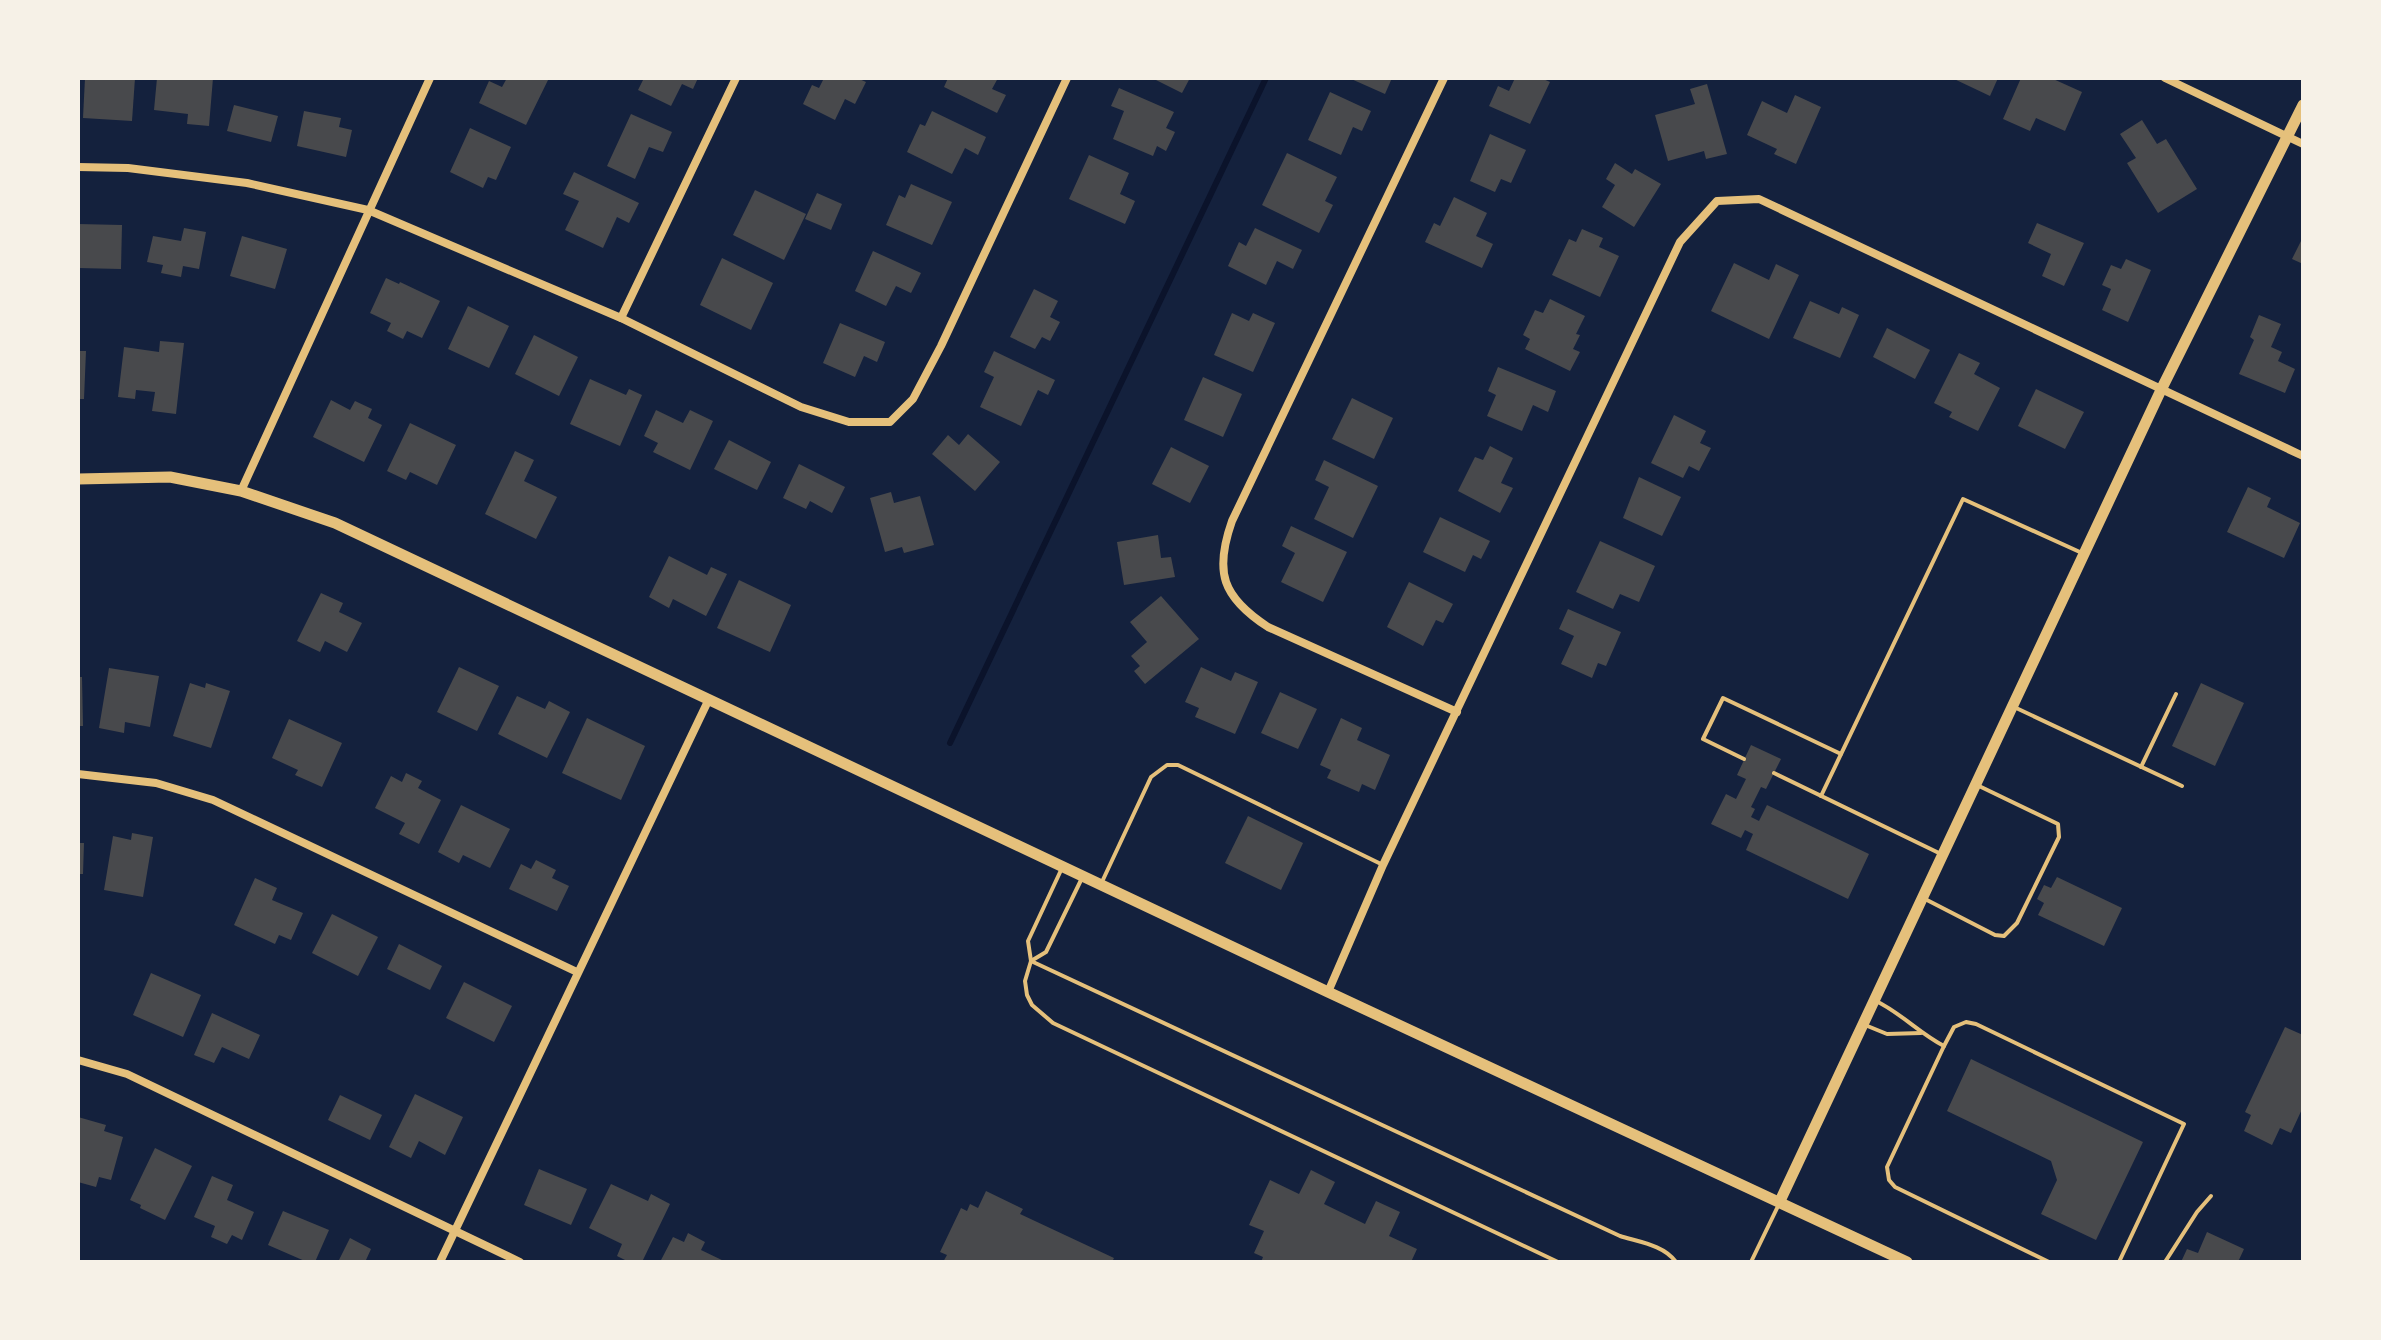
<svg xmlns="http://www.w3.org/2000/svg" width="2381" height="1340" font-family="'Titillium Web',sans-serif">
  <rect width="100%" height="100%" fill="#14213d"/>
  <g fill="none" stroke-linecap="round" stroke-linejoin="round">
    <!-- stream -->
    <polyline stroke="#0b132b" stroke-width="6" points="950,743 1266,78"/>
  </g>
  <!-- building -->
  <g fill="#48494c">
    <polygon points="85,78 135,78 132,121 83,118"/>
    <polygon points="157,78 213,78 209,126 187,124 188,114 154,110"/>
    <polygon points="507,78 549,78 526,125 479,103 489,81 502,87"/>
    <polygon points="644,78 698,78 693,89 682,84 671,106 638,90"/>
    <polygon points="824,78 857,78 866,82 855,104 845,99 835,120 803,104 812,85 819,88"/>
    <polygon points="948,78 998,78 992,89 1006,95 997,113 944,87"/>
    <polygon points="1152,78 1190,78 1182,93"/>
    <polygon points="1349,78 1392,78 1385,94"/>
    <polygon points="1515,78 1541,78 1550,82 1530,124 1489,106 1498,86 1509,91"/>
    <polygon points="1952,78 1998,78 1990,96"/>
    <polygon points="2021,78 2051,78 2082,92 2065,131 2036,118 2030,131 2003,119"/>
    <polygon points="1707,84 1727,154 1706,159 1704,151 1668,161 1655,115 1695,104 1690,89"/>
    <polygon points="1119,88 1174,112 1166,128 1175,132 1166,151 1157,146 1153,156 1113,139 1124,111 1111,106"/>
    <polygon points="1330,92 1371,111 1362,131 1353,127 1341,155 1308,140"/>
    <polygon points="1795,95 1821,107 1796,164 1774,154 1777,149 1747,135 1762,101 1787,113"/>
    <polygon points="234,105 278,116 271,142 227,131"/>
    <polygon points="304,111 341,118 339,127 352,130 346,157 297,146"/>
    <polygon points="932,111 986,137 978,155 965,148 952,174 907,152 920,124 925,126"/>
    <polygon points="631,114 672,132 663,152 649,147 635,179 607,166"/>
    <polygon points="2142,120 2157,144 2166,139 2197,189 2158,213 2127,163 2136,158 2120,134"/>
    <polygon points="470,128 511,147 496,180 488,177 483,188 450,172"/>
    <polygon points="1490,134 1526,150 1511,183 1501,179 1495,192 1470,181"/>
    <polygon points="1287,153 1337,177 1325,201 1333,205 1319,233 1262,205"/>
    <polygon points="1089,155 1129,173 1120,194 1135,201 1125,224 1069,199"/>
    <polygon points="1615,163 1632,174 1635,169 1661,184 1634,227 1602,207 1615,185 1606,179"/>
    <polygon points="574,172 639,203 629,223 617,217 603,248 565,230 579,201 563,194"/>
    <polygon points="911,184 952,202 932,245 886,225 899,195 905,198"/>
    <polygon points="755,190 806,214 784,260 733,235"/>
    <polygon points="817,193 842,204 831,230 805,219"/>
    <polygon points="1454,197 1487,213 1476,236 1493,244 1482,268 1425,242 1434,223 1440,226"/>
    <polygon points="2037,223 2084,243 2064,286 2042,276 2051,254 2028,243"/>
    <polygon points="78,224 122,225 121,269 78,268"/>
    <polygon points="184,228 206,232 199,269 183,266 181,277 161,273 163,265 147,262 153,236 181,241"/>
    <polygon points="1255,228 1302,250 1293,269 1277,261 1266,285 1228,266 1239,242 1246,246"/>
    <polygon points="1582,229 1603,238 1599,247 1619,256 1600,297 1552,275 1569,239 1576,242"/>
    <polygon points="242,236 287,249 275,289 230,276"/>
    <polygon points="2303,237 2303,264 2292,259"/>
    <polygon points="873,251 921,273 911,293 896,286 886,306 855,291"/>
    <polygon points="722,258 773,283 751,330 700,305"/>
    <polygon points="2126,259 2151,270 2128,322 2102,310 2111,289 2102,285 2111,265 2121,269"/>
    <polygon points="1734,263 1769,280 1776,264 1799,275 1769,339 1711,311"/>
    <polygon points="386,278 399,284 400,282 440,301 422,338 407,331 403,339 387,331 391,323 370,313"/>
    <polygon points="1034,289 1058,301 1050,317 1060,322 1050,341 1042,337 1035,349 1010,337"/>
    <polygon points="1550,299 1585,316 1576,334 1580,335 1573,349 1580,352 1570,371 1525,349 1530,339 1523,335 1535,310 1543,313"/>
    <polygon points="1810,301 1839,314 1842,307 1859,315 1840,358 1793,338"/>
    <polygon points="468,306 509,326 489,368 448,349"/>
    <polygon points="1232,313 1249,321 1253,313 1275,323 1253,372 1214,355"/>
    <polygon points="2259,315 2281,324 2271,347 2282,352 2278,361 2295,369 2285,393 2239,374 2254,340 2250,337"/>
    <polygon points="840,323 885,342 877,362 864,356 855,377 823,363"/>
    <polygon points="1887,328 1930,350 1915,379 1873,357"/>
    <polygon points="534,335 578,357 559,396 515,374"/>
    <polygon points="160,341 184,343 176,414 152,411 155,392 136,390 135,399 118,397 124,347 159,352"/>
    <polygon points="78,351 86,351 84,399 78,399"/>
    <polygon points="994,351 1055,380 1048,395 1038,390 1021,426 980,407 994,377 984,372"/>
    <polygon points="1959,353 1980,363 1974,374 2000,388 1978,431 1949,417 1952,412 1934,403"/>
    <polygon points="1498,367 1556,391 1548,412 1533,405 1522,431 1487,416 1496,395 1488,391"/>
    <polygon points="1203,377 1242,394 1223,437 1184,420"/>
    <polygon points="590,379 626,395 629,389 642,395 620,446 570,424"/>
    <polygon points="2036,389 2084,412 2065,449 2018,426"/>
    <polygon points="1352,398 1393,418 1374,459 1332,439"/>
    <polygon points="331,400 350,410 355,401 372,409 368,418 382,425 364,462 313,437"/>
    <polygon points="656,410 683,423 690,410 713,421 690,470 653,452 658,443 644,436"/>
    <polygon points="1674,415 1706,431 1700,443 1711,448 1699,471 1689,466 1683,478 1651,463"/>
    <polygon points="410,423 456,445 437,485 410,472 406,480 387,471"/>
    <polygon points="968,434 1000,462 975,491 932,454 948,435 959,445"/>
    <polygon points="729,440 771,462 757,490 714,469"/>
    <polygon points="1490,446 1513,458 1501,483 1513,488 1500,513 1458,491 1475,457 1483,460"/>
    <polygon points="1171,447 1209,466 1190,503 1152,484"/>
    <polygon points="515,451 534,460 524,481 557,497 536,539 485,514"/>
    <polygon points="1324,460 1378,486 1353,538 1314,519 1329,487 1315,480"/>
    <polygon points="799,464 845,487 832,513 810,501 806,509 783,498"/>
    <polygon points="1639,477 1681,497 1662,536 1623,518"/>
    <polygon points="2248,487 2271,498 2267,507 2300,523 2284,558 2227,532"/>
    <polygon points="891,492 894,503 920,496 934,545 904,553 902,547 885,552 870,498"/>
    <polygon points="1440,517 1490,541 1481,559 1473,555 1465,572 1423,552"/>
    <polygon points="1291,526 1347,552 1323,602 1281,582 1295,553 1282,546"/>
    <polygon points="1158,535 1161,558 1171,557 1175,577 1124,585 1117,542"/>
    <polygon points="1600,541 1655,566 1639,602 1620,594 1613,609 1576,592"/>
    <polygon points="669,556 707,575 711,567 727,574 706,616 673,599 669,608 649,597"/>
    <polygon points="739,580 791,605 770,652 717,628"/>
    <polygon points="1409,582 1453,604 1443,623 1436,620 1423,646 1387,627"/>
    <polygon points="321,593 343,603 339,612 362,623 347,652 325,641 320,652 297,641"/>
    <polygon points="1161,596 1199,639 1145,684 1134,671 1140,666 1131,656 1147,642 1130,622"/>
    <polygon points="1568,609 1621,632 1606,666 1598,663 1592,678 1561,664 1574,636 1559,629"/>
    <polygon points="459,667 499,686 477,731 437,712"/>
    <polygon points="1201,667 1231,681 1235,672 1258,682 1235,734 1195,717 1199,708 1185,702"/>
    <polygon points="109,668 159,676 150,727 125,722 124,733 99,728"/>
    <polygon points="78,677 82,677 83,726 78,726"/>
    <polygon points="190,683 205,688 206,683 230,691 211,748 173,736"/>
    <polygon points="2201,683 2244,703 2215,766 2172,746"/>
    <polygon points="1280,692 1317,709 1298,749 1261,733"/>
    <polygon points="517,696 545,709 549,701 570,712 547,758 498,734"/>
    <polygon points="587,718 645,746 621,800 562,773"/>
    <polygon points="1341,718 1362,728 1357,740 1390,755 1375,790 1362,784 1359,792 1327,778 1331,770 1320,765"/>
    <polygon points="289,719 342,743 322,787 295,775 298,770 272,758"/>
    <polygon points="1751,745 1781,759 1766,789 1761,787 1751,807 1755,809 1751,817 1759,821 1767,805 1869,854 1848,899 1746,850 1753,834 1745,830 1741,838 1711,824 1726,794 1736,799 1746,779 1737,775"/>
    <polygon points="406,773 422,781 418,788 441,800 419,844 399,834 405,823 375,808 391,776 402,782"/>
    <polygon points="461,805 510,829 490,868 463,855 459,863 438,852"/>
    <polygon points="1248,816 1303,843 1281,890 1225,863"/>
    <polygon points="132,833 153,837 143,897 104,890 113,836 131,840"/>
    <polygon points="78,843 84,843 83,874 78,874"/>
    <polygon points="536,860 556,870 552,878 569,886 557,911 509,889 521,864 531,869"/>
    <polygon points="2057,877 2122,908 2104,946 2038,915 2044,903 2037,899 2044,885 2051,888"/>
    <polygon points="255,878 277,888 272,900 303,913 291,940 279,935 275,944 234,925"/>
    <polygon points="332,914 378,937 358,976 312,953"/>
    <polygon points="399,944 442,966 430,990 387,969"/>
    <polygon points="151,973 201,995 183,1037 133,1015"/>
    <polygon points="464,982 512,1006 494,1042 446,1018"/>
    <polygon points="212,1013 260,1035 249,1059 222,1047 214,1063 194,1055"/>
    <polygon points="2285,1027 2303,1035 2303,1107 2291,1133 2280,1128 2272,1145 2244,1131 2251,1115 2245,1112"/>
    <polygon points="1971,1059 2143,1142 2096,1240 2041,1214 2057,1180 2051,1161 1947,1111"/>
    <polygon points="415,1094 463,1117 445,1155 419,1141 411,1158 389,1147"/>
    <polygon points="340,1095 382,1115 370,1140 328,1120"/>
    <polygon points="78,1117 106,1125 104,1131 123,1137 111,1180 99,1177 96,1187 78,1182"/>
    <polygon points="155,1148 192,1166 165,1220 140,1208 141,1205 130,1200"/>
    <polygon points="539,1169 587,1189 571,1225 524,1205"/>
    <polygon points="1311,1170 1335,1182 1324,1204 1365,1224 1376,1201 1400,1212 1389,1236 1417,1249 1411,1262 1261,1262 1263,1257 1254,1253 1264,1231 1249,1225 1270,1180 1299,1194"/>
    <polygon points="212,1176 233,1185 227,1200 254,1212 242,1240 232,1235 227,1244 211,1237 215,1226 194,1217"/>
    <polygon points="611,1184 648,1201 651,1194 670,1204 642,1262 629,1262 617,1256 622,1244 589,1228"/>
    <polygon points="986,1191 1023,1209 1020,1214 1114,1258 1112,1262 943,1262 947,1255 940,1252 961,1208 967,1211 970,1204 978,1208"/>
    <polygon points="283,1211 329,1230 315,1262 307,1262 268,1245"/>
    <polygon points="2207,1232 2244,1249 2238,1262 2181,1262 2187,1249 2198,1253"/>
    <polygon points="688,1233 705,1242 701,1250 726,1262 660,1262 673,1237 684,1242"/>
    <polygon points="350,1238 371,1249 366,1260 371,1262 338,1262"/>
  </g>
  <g fill="none" stroke-linecap="round" stroke-linejoin="round">
    <!-- service -->
    <g stroke="#e5c07b" stroke-width="4">
      <polyline points="2014,707 2182,786"/>
      <polyline points="1744,759 1703,739 1723,698 1841,754"/>
      <polyline points="2141,767 2176,694"/>
      <polyline points="1774,773 1941,854"/>
      <polyline points="1821,796 1963,499 2082,553"/>
      <polyline points="1062,868 1028,941 1031,961 1025,981 1027,995 1032,1005 1053,1023 1558,1262"/>
      <polyline points="1101,884 1151,777 1167,765 1178,765 1381,864"/>
      <polyline points="1925,899 1995,935 2004,936 2017,923 2059,837 2058,824 1979,786"/>
      <path d="M 1031,961 L 1620,1236 C 1639,1242 1664,1245 1676,1262"/>
      <polyline points="1031,961 1046,952 1083,876"/>
      <path d="M 1876,1001 C 1901,1013 1919,1033 1944,1046"/>
      <polyline points="1865,1025 1887,1034 1921,1033"/>
      <polyline points="1751,1262 1779,1204"/>
      <polyline points="2049,1262 1895,1187 1889,1180 1887,1167 1944,1046 1954,1027 1966,1022 1976,1024 2184,1124 2119,1262"/>
      <polyline points="2165,1262 2197,1212 2211,1196"/>
    </g>
    <!-- minor -->
    <g stroke="#e5c07b" stroke-width="8">
      <path d="M 1444,78 L 1232,521 C 1214,572 1222,597 1268,627 L 1457,712"/>
      <polyline points="2165,78 2303,144"/>
      <polyline points="78,167 128,168 247,183 368,210 621,318 801,407 849,422 890,422 913,399 941,346 1067,78"/>
      <polyline points="621,318 736,78"/>
      <polyline points="241,491 430,78"/>
      <polyline points="78,774 156,783 213,800 577,972"/>
      <polyline points="1328,992 1383,865 1680,242 1717,201 1759,199 2303,456"/>
      <polyline points="78,1060 127,1074 520,1262"/>
      <polyline points="440,1262 709,699"/>
    </g>
    <!-- tertiary -->
    <g stroke="#e5c07b" stroke-width="11">
      <polyline points="78,479 170,477 241,491 335,523 1328,992 1907,1262"/>
      <polyline points="1780,1201 2161,390 2303,105"/>
    </g>
  </g>
  <!-- border -->
  <rect width="2381" height="1340" fill="none" stroke="#f6f1e7" stroke-width="160"/>
</svg>
